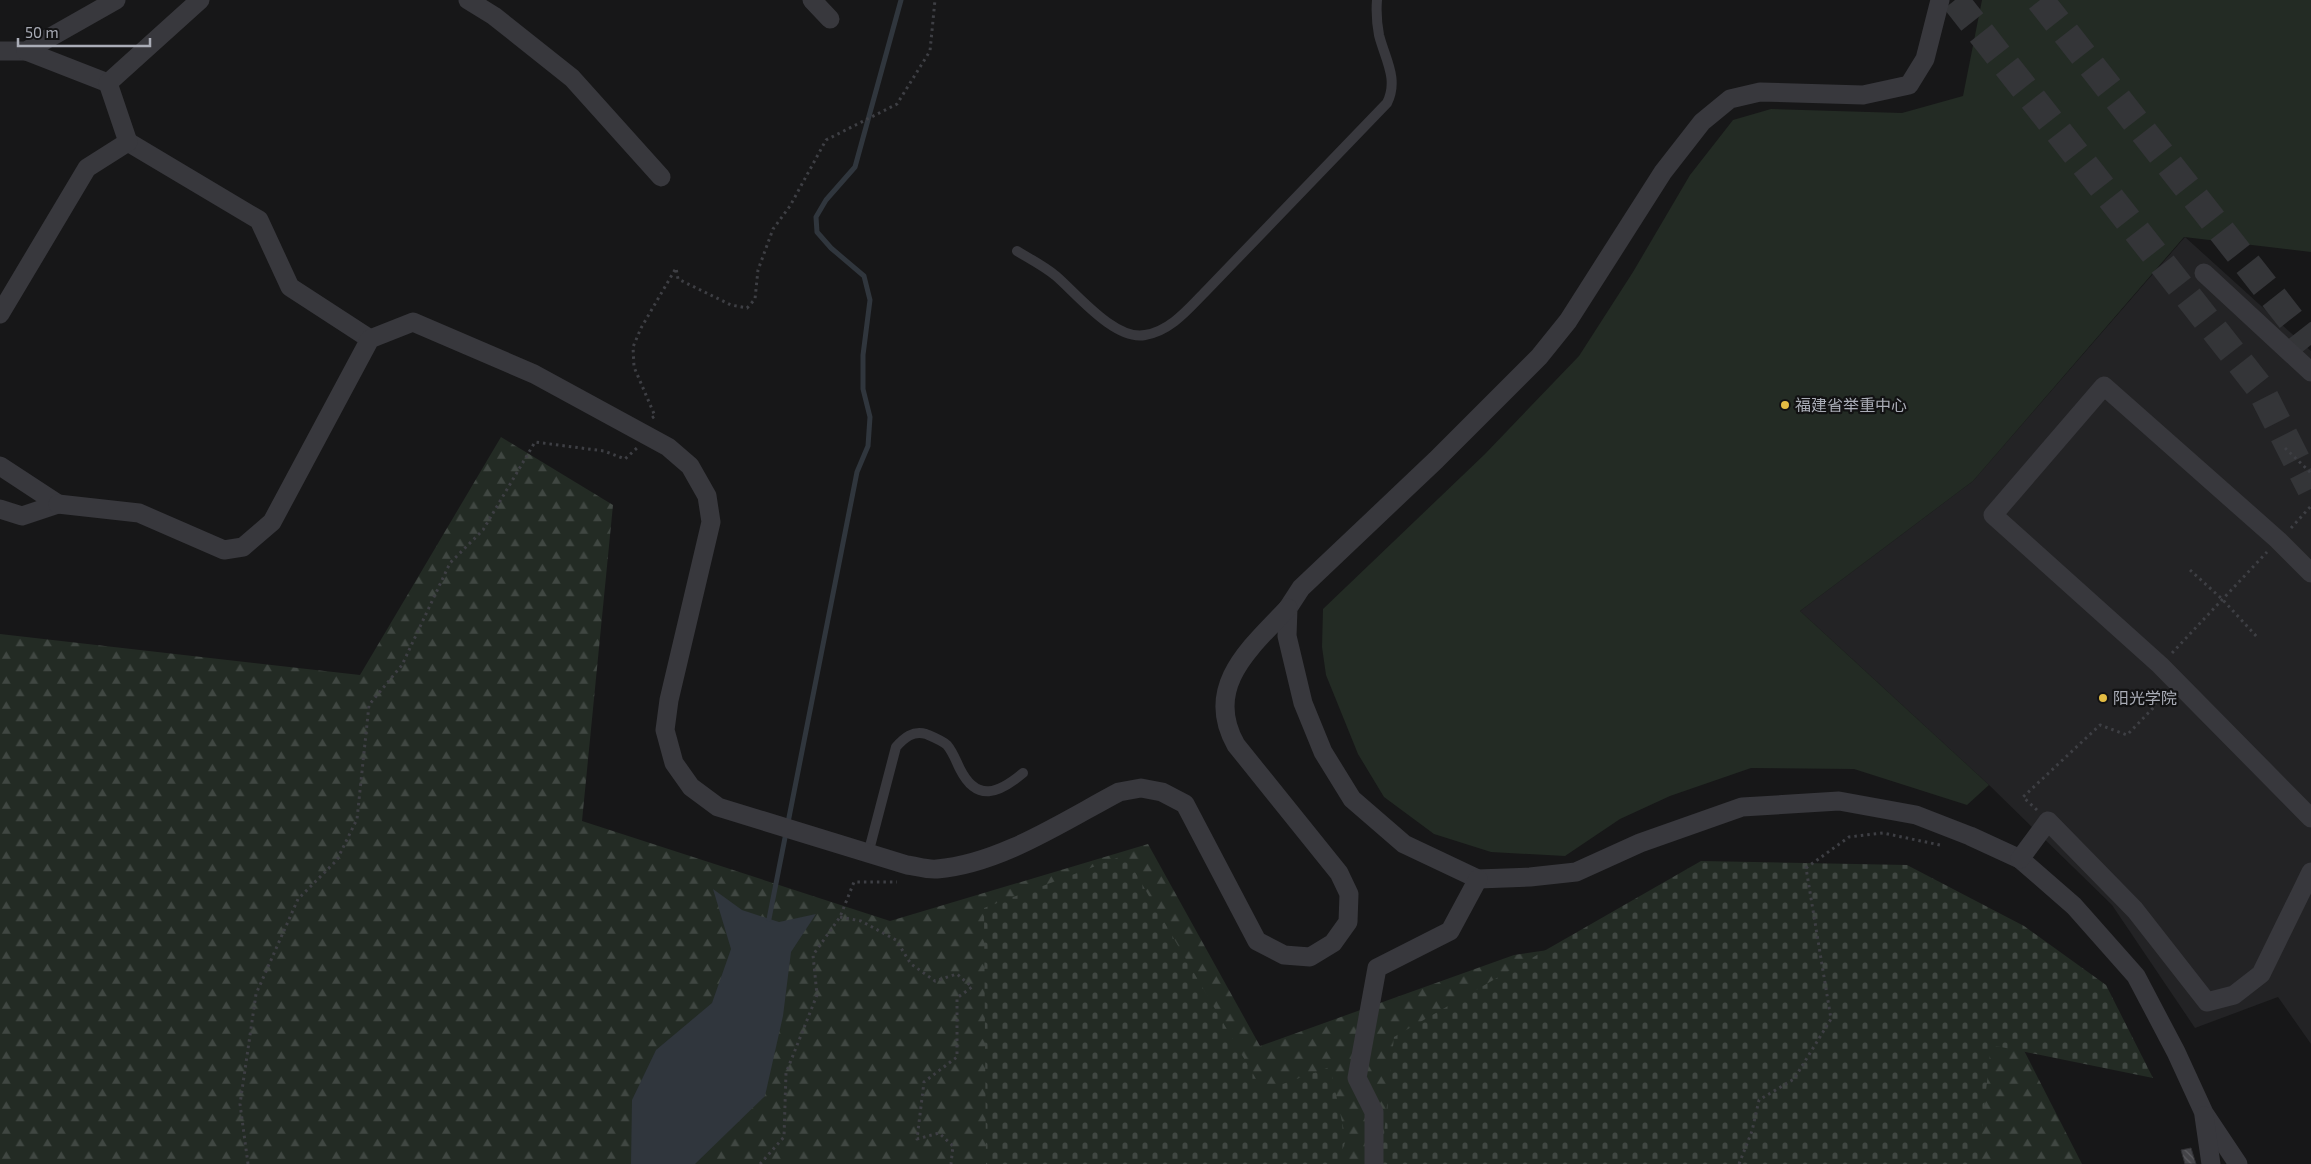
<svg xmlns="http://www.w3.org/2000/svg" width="2311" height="1164" font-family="'Exo 2','Noto Sans SC',sans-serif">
  <defs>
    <pattern id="forest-firs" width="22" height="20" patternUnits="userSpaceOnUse" patternTransform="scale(1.25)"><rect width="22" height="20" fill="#232b24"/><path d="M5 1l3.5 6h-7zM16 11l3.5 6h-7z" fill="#404742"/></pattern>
    <pattern id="cemetery-stones" width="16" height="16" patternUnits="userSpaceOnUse" patternTransform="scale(1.25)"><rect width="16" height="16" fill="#232b24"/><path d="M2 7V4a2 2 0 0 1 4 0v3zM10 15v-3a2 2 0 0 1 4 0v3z" fill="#404742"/></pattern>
    <pattern id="building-back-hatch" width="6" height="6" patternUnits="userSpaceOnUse" patternTransform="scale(1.25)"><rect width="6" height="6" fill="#444448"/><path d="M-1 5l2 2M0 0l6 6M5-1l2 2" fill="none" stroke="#5c5c60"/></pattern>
  </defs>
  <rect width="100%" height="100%" fill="#171718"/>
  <!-- built -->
  <polygon fill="#232325" points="2185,237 2311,351 2311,1044 2278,997 2195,1028 2112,905 1989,785 1800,611 1973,481"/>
  <!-- green -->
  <polygon fill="#232b24" points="1982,0 2311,0 2311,252 2184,237 1973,481 1800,611 1989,785 1967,805 1854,769 1751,768 1670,796 1620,819 1565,856 1491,852 1434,834 1384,797 1358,754 1326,675 1322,647 1323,609 1485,454 1579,356 1633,272 1690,175 1733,120 1771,109 1902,113 1963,96"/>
  <!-- forest -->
  <polygon fill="url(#forest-firs)" points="501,437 613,505 582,821 890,921 1148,844 1260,1046 1514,955 1943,892 2082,1164 0,1164 0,634 360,675"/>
  <!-- cemetery -->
  <g fill="url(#cemetery-stones)">
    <polygon points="1125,855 1263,1091 1330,1067 1346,1140 1337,1164 986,1164 984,908"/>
    <polygon points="1701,861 1907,865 2024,926 2106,985 2153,1078 1991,1045 1978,1164 1381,1164 1394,1037"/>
  </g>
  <!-- water -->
  <polygon fill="#30363d" points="713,889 742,910 779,922 816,914 791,952 783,1016 765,1096 695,1164 631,1164 632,1100 656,1050 712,1003 731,949"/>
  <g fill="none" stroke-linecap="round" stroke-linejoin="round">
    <!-- stream -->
    <polyline stroke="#30363d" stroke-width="5" points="769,919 857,472 868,446 870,417 863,389 863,355 870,300 864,276 831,248 817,232 816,217 826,200 855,167 901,0"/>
  </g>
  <!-- building -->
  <polygon fill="url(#building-back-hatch)" stroke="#313134" points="2191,1148 2196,1164 2185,1164 2181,1150"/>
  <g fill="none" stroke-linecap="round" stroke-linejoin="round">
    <!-- motorway-tunnel -->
    <g stroke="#343538" stroke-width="28" stroke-dasharray="28 14" stroke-linecap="butt">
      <polyline points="1955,0 2260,388 2311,489"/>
      <polyline points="2040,0 2311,345"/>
    </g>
    <!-- path -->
    <g stroke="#3e3f44" stroke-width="3" stroke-dasharray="2.5 4" stroke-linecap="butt">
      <polyline points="652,418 655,416 634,367 633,347 641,328 676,268 678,279 731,305 747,308 755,299 758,270 773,229 790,206 826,140 897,104 930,51 935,0"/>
      <polyline points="2285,448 2311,473"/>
      <polyline points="2291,528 2311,506"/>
      <polyline points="2190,570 2222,599 2258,638"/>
      <polyline points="2172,653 2267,552"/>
      <polyline points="2037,810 2023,797 2100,725 2127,735 2155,706 2157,686"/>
      <polyline points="840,917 861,921 896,940 911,964 935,981 957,974 972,987 957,998 957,1057 924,1082 917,1139 939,1133 953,1146 951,1164"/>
      <polyline points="248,1164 240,1104 256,994 298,899 337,860 357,819 369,705 402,665 450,563 483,530 535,442 604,451 625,459 637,448"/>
      <polyline points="760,1164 784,1137 786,1073 817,995 813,955 840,917 854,882 897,882"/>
      <polyline points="1739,1164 1752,1131 1759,1100 1794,1079 1831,1019 1806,868 1849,837 1883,833 1940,845"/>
    </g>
    <!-- service -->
    <g stroke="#38383d" stroke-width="10">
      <path d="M 1017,251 C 1030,259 1044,266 1056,276 C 1077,294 1115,341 1145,335 C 1171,331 1189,308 1206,291 L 1387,103 C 1399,79 1385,59 1379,35 C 1377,24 1376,12 1377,0"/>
      <path d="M 868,854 L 896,747 C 904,738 913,730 926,734 C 933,737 941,740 947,745 C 953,752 956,761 960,769 C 977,803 999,793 1023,773"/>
    </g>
    <!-- minor -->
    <g stroke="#38383d" stroke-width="19">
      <polyline points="468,0 494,16 572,78 661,177"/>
      <polyline points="812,0 830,19"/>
      <polyline points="1940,0 1925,59 1909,85 1863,95 1760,92 1730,99 1702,122 1663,172 1568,321 1539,357 1436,460 1301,588 1288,608 1287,636 1303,703 1323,752 1352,799 1404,844 1478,879 1530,877 1576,872 1640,843 1742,807 1839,801 1916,815 1970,836 2020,859 2074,906 2136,976 2176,1052 2204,1113 2238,1164"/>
      <polyline points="0,51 26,51 116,0"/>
      <polyline points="26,51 108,83"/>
      <polyline points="128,142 259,220 290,287 370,339"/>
      <polyline points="2204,273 2311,372"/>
      <polyline points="0,314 87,168 128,142 108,83 200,0"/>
      <polyline points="0,466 58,504 22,516 0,509"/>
      <path d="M 58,504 L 139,513 L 224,550 L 243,547 L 272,522 L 370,339 L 413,322 L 534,374 L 668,447 L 690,466 L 707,496 L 711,522 L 669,700 L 665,730 L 674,763 L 691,787 L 718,807 L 907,865 C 916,866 927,870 937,869 C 1000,864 1064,821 1119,792 L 1141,788 L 1162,792 L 1185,804 L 1257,941 L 1284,955 L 1310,957 L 1333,943 L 1348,922 L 1349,894 L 1339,873 L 1236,745 C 1203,687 1250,648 1288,608"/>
      <polyline points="2311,573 2278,540 2104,386 1993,515 2160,665 2311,818"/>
      <polyline points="2020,859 2048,821 2135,910 2207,1002 2234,995 2261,974 2311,872"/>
      <polyline points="2204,1116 2211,1164"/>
      <polyline points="1374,1164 1374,1112 1357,1078 1377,968 1450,931 1478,879"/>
    </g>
  </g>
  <!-- markers -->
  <g fill="#e4bc43" stroke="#121213" stroke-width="2">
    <circle cx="1785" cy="405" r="5"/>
    <circle cx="2103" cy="698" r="5"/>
  </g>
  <g text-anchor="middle" stroke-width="4.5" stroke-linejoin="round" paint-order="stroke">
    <!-- poi labels -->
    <g font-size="16" fill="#aaadb7" stroke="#121213" text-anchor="start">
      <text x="1795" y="411">福建省举重中心</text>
      <text x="2113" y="704">阳光学院</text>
    </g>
  </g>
  <!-- scale -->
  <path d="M18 38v8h132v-8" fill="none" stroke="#aaadb7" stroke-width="2.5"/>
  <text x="25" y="38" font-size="15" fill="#aaadb7" stroke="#121213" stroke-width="4" paint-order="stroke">50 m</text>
</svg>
